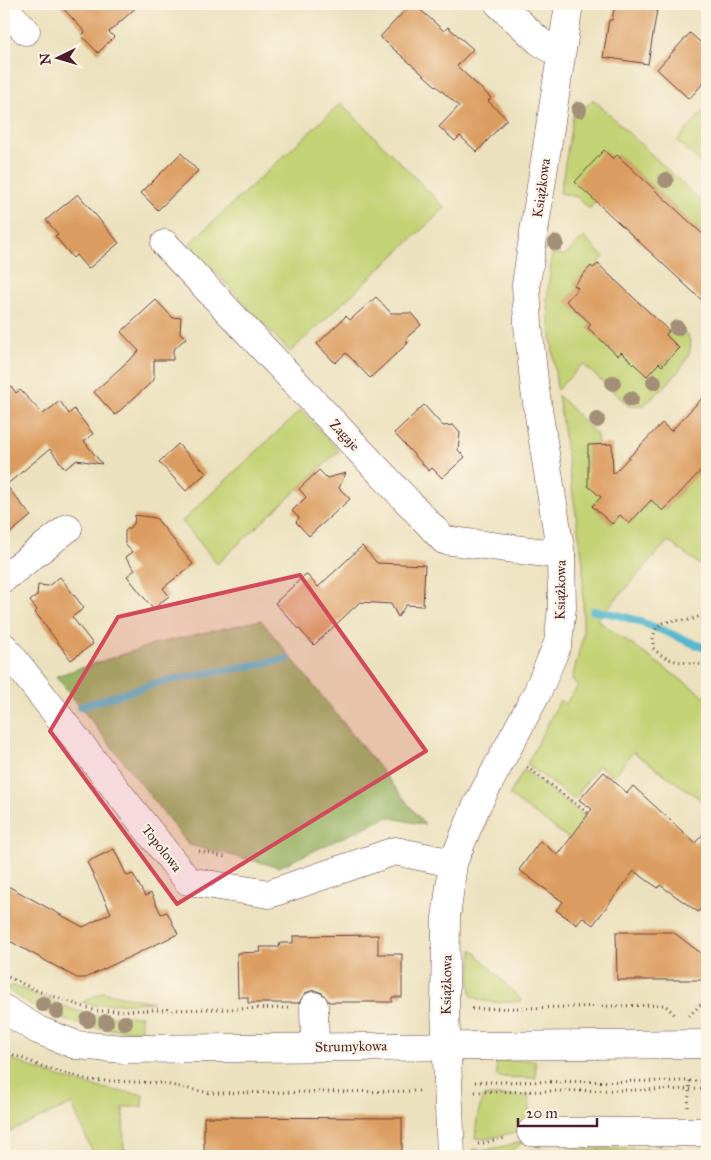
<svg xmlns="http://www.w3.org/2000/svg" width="711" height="1160" font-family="'IM FELL Great Primer',serif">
  <rect width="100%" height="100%" fill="#fcf5e5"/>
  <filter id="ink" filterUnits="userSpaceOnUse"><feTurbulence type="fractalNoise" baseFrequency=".02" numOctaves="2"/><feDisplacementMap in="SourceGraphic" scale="10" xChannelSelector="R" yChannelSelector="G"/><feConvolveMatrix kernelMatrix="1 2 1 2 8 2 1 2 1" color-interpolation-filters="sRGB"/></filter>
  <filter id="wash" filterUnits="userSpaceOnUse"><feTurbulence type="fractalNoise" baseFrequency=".0096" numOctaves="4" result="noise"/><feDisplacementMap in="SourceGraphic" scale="20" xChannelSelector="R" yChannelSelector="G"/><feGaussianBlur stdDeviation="1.12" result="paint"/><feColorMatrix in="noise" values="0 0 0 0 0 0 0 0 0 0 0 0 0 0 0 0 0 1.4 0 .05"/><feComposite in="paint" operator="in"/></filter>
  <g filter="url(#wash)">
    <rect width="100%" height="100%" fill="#ebe1be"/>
    <!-- green -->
    <g fill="#c3d274" stroke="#867850">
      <polygon points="576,99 585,107 593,99 707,207 707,238 618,155 613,159 604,151 584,172 593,181 600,198 589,209 577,197 560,193"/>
      <polygon points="341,103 445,208 290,352 189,244"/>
      <polygon points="707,107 707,169 677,141"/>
      <path d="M 584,237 L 604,257 L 599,262 L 604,267 L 598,273 L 591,266 L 574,285 L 578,288 L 566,301 L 591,324 L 588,328 L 618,356 L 621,352 L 659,363 L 662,366 L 679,348 L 666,335 L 675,324 C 680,329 689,335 690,341 C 696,360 658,394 644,405 L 629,406 L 583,364 L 557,390 L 547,299 L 552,254 L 565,255 Z"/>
      <path d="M 558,395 L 597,435 L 598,445 L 588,445 C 588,464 586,484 601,497 L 592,506 L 612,524 L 620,515 L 629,524 L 651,500 L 663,511 L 707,464 L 707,570 L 668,541 L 597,620 L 707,698 L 707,804 L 633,752 L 614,776 L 598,765 L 574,800 L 527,764 L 560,700 L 565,704 L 578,686 L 572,679 L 583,636 L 583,562 Z"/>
      <polygon points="301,410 339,451 217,564 182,521"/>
      <polygon points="524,770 586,817 571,840 509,795"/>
      <path d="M 472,949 L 522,1001 C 506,1002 484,1005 471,995 L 470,982 Z"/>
      <path d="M 15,986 L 74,1010 L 96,1016 L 141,1016 L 141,1030 C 87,1031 48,1020 5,987 Z"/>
      <polygon points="102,992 153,1002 91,1005 83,1002"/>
      <path d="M 4,1056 C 48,1075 94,1090 143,1094 L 142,1107 L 123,1107 L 124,1150 L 144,1150 L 144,1156 L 94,1156 L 72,1104 L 4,1134 Z"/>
      <polygon points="535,1060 536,1078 497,1077 496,1061"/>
      <polygon points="483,1096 529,1096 529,1129 486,1139 475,1138 477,1118"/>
      <polygon points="525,1141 503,1156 474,1156 474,1149 483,1151"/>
      <polygon points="680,1148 681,1156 518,1156 532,1150"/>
    </g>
    <!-- forest -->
    <polygon fill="#9ab466" stroke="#726a48" points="261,620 425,825 387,817 279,867 189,845 56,676 158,643"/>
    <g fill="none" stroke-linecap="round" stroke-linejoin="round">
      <!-- stream -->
      <g stroke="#4db4cc" stroke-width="8">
        <path d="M 593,611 C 629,613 673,636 707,649"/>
        <polyline points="80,707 160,682 287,659"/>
      </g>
    </g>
    <g id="blocks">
      <!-- building -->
      <g fill="#db9c5e">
        <polygon points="59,4 140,4 109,32 114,37 98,53 82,36 85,32"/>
        <polygon points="411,4 414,4 444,31 448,27 473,49 457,66 491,98 488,101 507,119 477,152 460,136 455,141 439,127 459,106 380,37"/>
        <polygon points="615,4 658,4 648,64 603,57 609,20 612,20"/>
        <polygon points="690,33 707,48 707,79 689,99 657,69"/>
        <polygon points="604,150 613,159 617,155 707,238 707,305 575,182"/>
        <polygon points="181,153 198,171 158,210 141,193"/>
        <polygon points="78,194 119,243 88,269 76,255 73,258 55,236 58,234 46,220"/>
        <polygon points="598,264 669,331 666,335 679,348 662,366 659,363 647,376 621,352 618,356 588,328 591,324 566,301 578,288 574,285 591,266 593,268"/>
        <polygon points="376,297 391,313 411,313 421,325 405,339 408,343 370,378 346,353 335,363 317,344 346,316 350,320"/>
        <polygon points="156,300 173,318 181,317 180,333 186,338 173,350 173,360 154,360 154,380 115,415 94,392 139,351 121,332"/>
        <polygon points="4,377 16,393 20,390 43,414 60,401 69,414 74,409 93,434 84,441 102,464 77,460 65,469 50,449 6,485 31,516 4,538"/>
        <polygon points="707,393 707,464 663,511 651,500 629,524 620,515 612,524 592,506 601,497 588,486 588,445 612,444 613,474 662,423 671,431"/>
        <polygon points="424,405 443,426 453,425 460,433 458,450 465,457 442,478 432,468 429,471 394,433"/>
        <polygon points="178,444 206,473 186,491 159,462"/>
        <polygon points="319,470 327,478 346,473 339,488 350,499 309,536 296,522 299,518 292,511 306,497 299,489"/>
        <polygon points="135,515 156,518 193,564 163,588 169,596 153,609 127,576 135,570 125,557 132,552 125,544 125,531 134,524"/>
        <polygon points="362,546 377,563 425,565 423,606 406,605 398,617 391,604 360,602 314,645 275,603 306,574 318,587"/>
        <polygon points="60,577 84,608 72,617 93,644 71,660 35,612 37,610 30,601 37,595 38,585 48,586"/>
        <polygon points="604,772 627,793 633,786 695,843 707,830 707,901 698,912 660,885 658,888 634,871 593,925 582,917 577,925 556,910 563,902 519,870 540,841 558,855 592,809 579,800"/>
        <polygon points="114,849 127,876 133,874 145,896 151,893 161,914 167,912 178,934 85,978 77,978 4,938 4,884 83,927 111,913 87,862"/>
        <polygon points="616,932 673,932 706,957 706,980 617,980"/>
        <polygon points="378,935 378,954 402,954 402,997 392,997 392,1002 329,1002 322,993 314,990 305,993 299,1003 248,1003 248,997 238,997 237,953 261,952 260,947 279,947 280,943 293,943 293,936"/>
        <polygon points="204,1117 402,1118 402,1156 204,1156"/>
      </g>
    </g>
  </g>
  <g filter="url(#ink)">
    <use href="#blocks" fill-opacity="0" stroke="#623c41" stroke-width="1"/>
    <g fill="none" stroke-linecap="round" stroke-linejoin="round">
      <!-- minor casing -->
      <g stroke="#623c41" stroke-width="29">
        <g id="minor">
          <polyline points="499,4 539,41 560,55"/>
          <polyline points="4,8 26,31"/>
          <polyline points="165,244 444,540 561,555"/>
          <polyline points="4,578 68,528"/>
          <polyline points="4,647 188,881 269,894 395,851 453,863"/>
          <polyline points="314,1006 315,1047"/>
          <polyline points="4,1009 38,1030 76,1045 124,1049 707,1044"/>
          <polyline points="531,1132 707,1132"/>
          <polyline points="451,1156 445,1009 446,918 453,863 476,807 537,693 558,643 562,608 561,555 535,390 528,325 526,284 569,4"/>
        </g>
      </g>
      <!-- path -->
      <g stroke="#623c41" stroke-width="3" stroke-dasharray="1 4" stroke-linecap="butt">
        <path d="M 707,612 C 702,615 695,619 689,620 C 666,621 652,619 653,648 C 671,666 684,660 707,666"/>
        <polyline points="527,767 588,813"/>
        <polyline points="199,851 225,857"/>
        <polyline points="4,975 38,991 96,1011 288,1008"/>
        <polyline points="472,1009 665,1005 676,1016"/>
        <polyline points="689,1016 700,1005 707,1005"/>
        <polyline points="4,1051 44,1067 89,1080 160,1083 210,1093 422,1091"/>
        <polyline points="475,1082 707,1081"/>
        <polyline points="475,1092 707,1089"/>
        <polyline points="688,1107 690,1081"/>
        <polyline points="478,1144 506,1138"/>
      </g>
      <!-- minor -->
      <use href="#minor" stroke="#fff" stroke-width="28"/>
    </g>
    <!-- trees -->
    <g fill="#a38f77">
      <circle cx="579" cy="110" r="8"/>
      <circle cx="666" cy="180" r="8"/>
      <circle cx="556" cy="243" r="8"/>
      <circle cx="677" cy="328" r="8"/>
      <circle cx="654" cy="382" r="8"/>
      <circle cx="613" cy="383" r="8"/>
      <circle cx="631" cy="399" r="8"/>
      <circle cx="597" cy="420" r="8"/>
      <circle cx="43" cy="1004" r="8"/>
      <circle cx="57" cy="1011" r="8"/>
      <circle cx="88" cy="1020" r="8"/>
      <circle cx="106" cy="1022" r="8"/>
      <circle cx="125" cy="1023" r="8"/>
    </g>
  </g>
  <!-- marked area -->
  <path fill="#d1495b" fill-opacity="0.2" stroke="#d1495b" stroke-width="4" stroke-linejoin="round" d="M 300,575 L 426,751 L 177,904 L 50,731 L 118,617 Z"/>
  <g text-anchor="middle" stroke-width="4" stroke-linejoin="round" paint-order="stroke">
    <!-- street labels -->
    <g font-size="14" fill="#4a1f2b" stroke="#fcf5e5">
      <text transform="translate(541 188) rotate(-82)" y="5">Książkowa</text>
      <text transform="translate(345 435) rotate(47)" y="5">Zagaje</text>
      <text transform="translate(560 590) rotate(-89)" y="5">Książkowa</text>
      <text transform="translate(162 848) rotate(52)" y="5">Topolowa</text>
      <text transform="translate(446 985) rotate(-89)" y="5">Książkowa</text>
      <text transform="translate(351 1046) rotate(-1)" y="5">Strumykowa</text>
    </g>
  </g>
  <!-- margin -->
  <rect width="711" height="1160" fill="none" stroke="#fcf5e5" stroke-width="20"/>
  <!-- north arrow -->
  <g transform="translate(58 58) rotate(265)" stroke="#fcf5e5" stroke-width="4" paint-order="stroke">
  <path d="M0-4L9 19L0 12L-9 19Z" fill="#4a1f2b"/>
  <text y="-8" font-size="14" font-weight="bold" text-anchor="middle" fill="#4a1f2b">N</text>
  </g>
  <!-- scale -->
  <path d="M518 1118v8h79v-8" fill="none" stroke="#4a1f2b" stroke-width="2.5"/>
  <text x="526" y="1118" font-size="15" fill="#4a1f2b" stroke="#fcf5e5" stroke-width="4" paint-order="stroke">20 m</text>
</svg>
